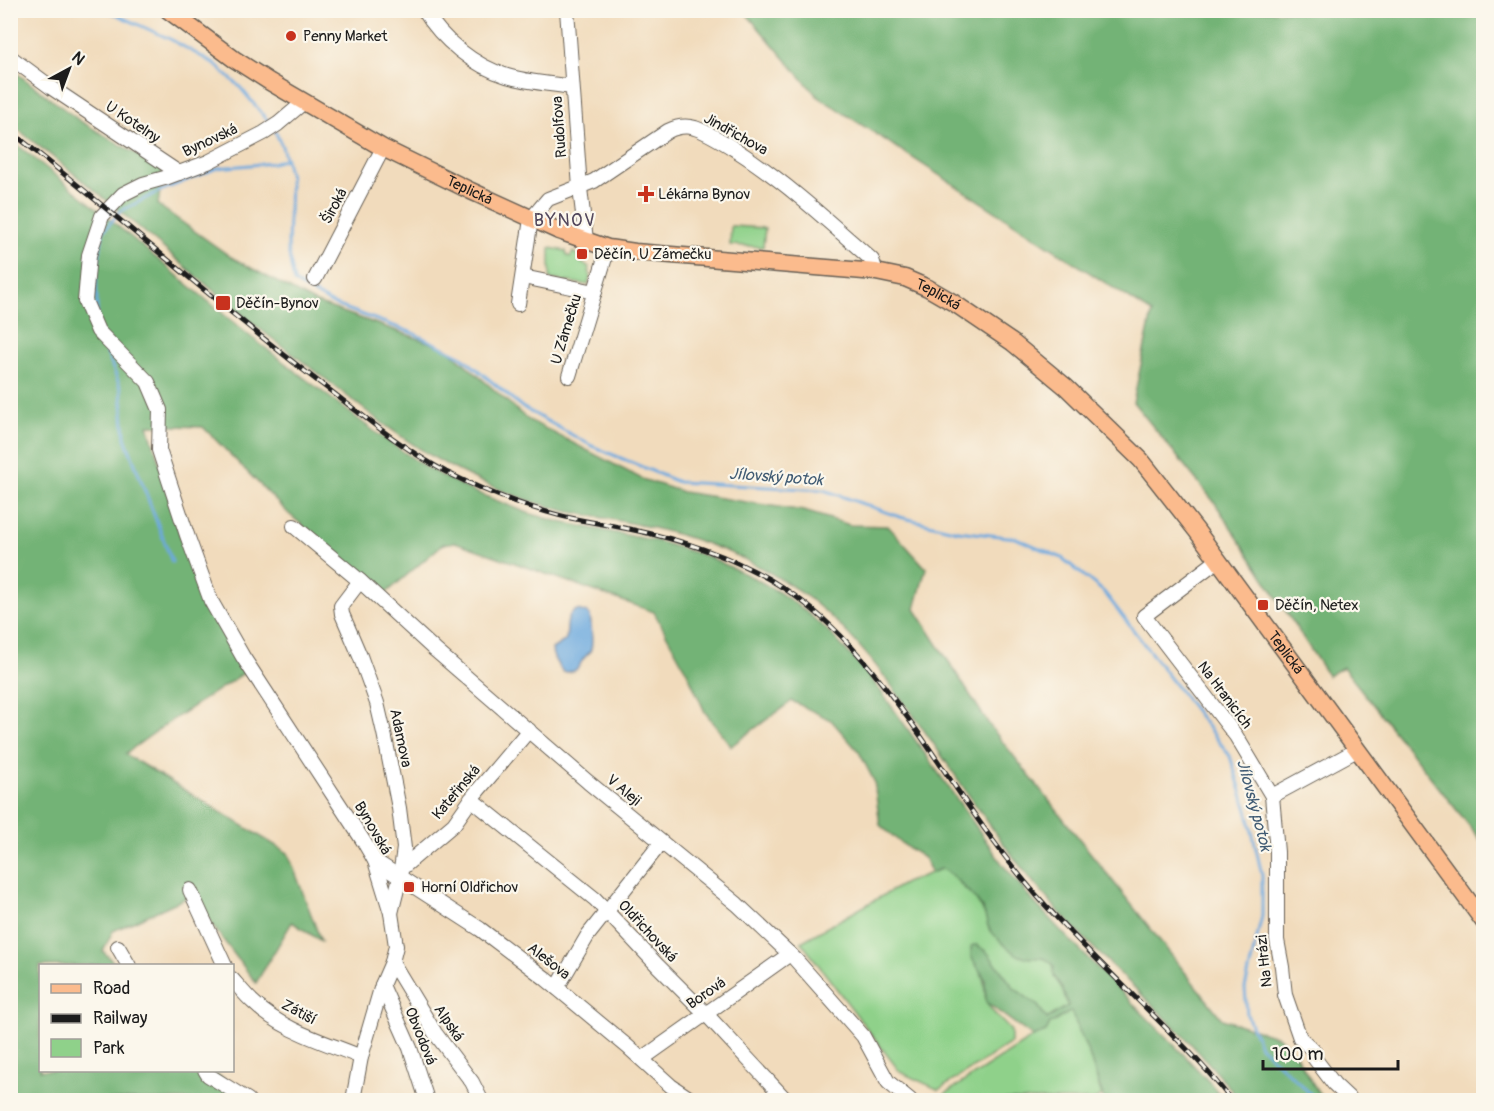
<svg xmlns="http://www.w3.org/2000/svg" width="1494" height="1111" font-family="Pangolin,sans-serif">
  <rect width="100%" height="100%" fill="#fbf7ec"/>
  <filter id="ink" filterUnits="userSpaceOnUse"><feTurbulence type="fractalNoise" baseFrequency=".0167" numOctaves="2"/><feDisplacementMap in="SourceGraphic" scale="12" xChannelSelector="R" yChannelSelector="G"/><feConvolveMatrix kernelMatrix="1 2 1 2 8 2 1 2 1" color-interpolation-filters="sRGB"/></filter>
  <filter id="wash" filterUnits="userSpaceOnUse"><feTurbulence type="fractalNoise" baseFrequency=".008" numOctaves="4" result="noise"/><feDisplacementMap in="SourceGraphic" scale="24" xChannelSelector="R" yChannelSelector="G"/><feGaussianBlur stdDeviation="1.35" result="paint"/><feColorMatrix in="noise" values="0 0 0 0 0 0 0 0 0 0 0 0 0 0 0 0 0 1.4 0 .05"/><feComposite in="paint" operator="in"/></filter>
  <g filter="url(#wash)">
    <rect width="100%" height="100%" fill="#f1dbbc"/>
    <!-- green -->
    <g fill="#8fd18a" stroke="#567653" stroke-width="1.5">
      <polygon points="731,226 765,228 763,247 730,245"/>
      <polygon points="550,248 566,251 567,255 570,257 573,252 581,257 580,262 589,267 590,278 588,285 550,279"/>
      <path d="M 941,869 L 944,869 L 951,874 L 966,890 L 974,897 L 985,914 L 989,929 L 1010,949 L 1032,957 L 1040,956 L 1050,961 L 1054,966 L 1054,977 L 1061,986 L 1068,1006 L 1047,1019 L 1038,1006 L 1014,988 L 996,964 L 980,971 C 987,984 983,987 986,1000 C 989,1011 1003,1021 1011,1031 L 1011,1043 L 939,1090 L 900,1072 L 801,942 L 905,883 Z"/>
      <polygon points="1071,1011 1090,1057 1102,1096 1094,1100 941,1100 946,1093 1033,1037 1046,1032 1050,1024"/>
    </g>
    <!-- forest -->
    <g fill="#73b376" stroke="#486849" stroke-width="1.5">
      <polygon points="744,11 1483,11 1483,843 1343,667 1328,676 1215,503 1133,402 1152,313 817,96"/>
      <path d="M 10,68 L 80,121 L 163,170 L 158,205 L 231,257 L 314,302 L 448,349 L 527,419 L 642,479 L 683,492 L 804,511 L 850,525 L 888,526 L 926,568 L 915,609 L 990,726 L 1222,1019 L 1279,1037 L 1295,1054 L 1323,1100 L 1239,1100 C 1181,1023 1102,964 1039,889 C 996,838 960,781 921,726 C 888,680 855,634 810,599 C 765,565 712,542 657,529 C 626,521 593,517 562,510 C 523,500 485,485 449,466 C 402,441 360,406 318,373 C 298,358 279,344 260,329 C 205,285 153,238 99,194 C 70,170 40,147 11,124 Z"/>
      <path d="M 10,139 L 89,202 L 251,337 L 379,435 L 427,468 L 470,490 L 528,513 L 560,522 L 657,541 L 709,557 L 756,579 L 780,593 L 804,610 L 828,631 L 867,673 L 895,711 L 1003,865 L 1033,901 L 1063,933 L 1184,1055 L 1212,1085 L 1224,1100 L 1104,1100 L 1090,1057 L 1071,1011 L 1050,1024 L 1046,1032 L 1033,1037 L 986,1002 L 985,979 L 971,957 L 971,947 L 973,945 L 977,945 L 987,952 L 1014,988 L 1038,1006 L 1047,1019 L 1068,1006 C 1066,999 1064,991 1060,985 C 1055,978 1052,975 1054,966 C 1043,952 1033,961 1020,956 C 1012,953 993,935 989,928 C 986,922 986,916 983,910 C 980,903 948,868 941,869 C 938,869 935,871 932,873 L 924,858 L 901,843 L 880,825 L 874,781 L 859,752 L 831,720 L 792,701 L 731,746 L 705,712 L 687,672 L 654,612 L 455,542 L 443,544 L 385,594 L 289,514 L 203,427 L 148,425 L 182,541 L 204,597 L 247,671 L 172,720 L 125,754 L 288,853 L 321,941 L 292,922 L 256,983 L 190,896 L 113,931 L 103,951 L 116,965 L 40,966 L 40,1070 L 210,1071 L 260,1100 L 11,1100 Z"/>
    </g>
    <!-- water -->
    <path fill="#6ca9de" stroke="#44627d" stroke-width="1.5" d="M 577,610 L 585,612 L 590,615 C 591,622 593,643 591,649 C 590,654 584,656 582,661 C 577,671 575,672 563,672 C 558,666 552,658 552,649 L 566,640 C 568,628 564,615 577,610 Z"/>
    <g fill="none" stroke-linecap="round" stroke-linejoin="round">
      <!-- stream -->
      <g stroke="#6ca9de" stroke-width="3">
        <polyline points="106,10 170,39 213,63 239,86 270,123"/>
        <polyline points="275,131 282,146 290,177 288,249 294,282 333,304 413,333 461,356 522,407 592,446 678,482 824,490 900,517 958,531 1016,538 1062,558 1104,592 1230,756 1247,810 1262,875 1262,916 1245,988 1247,1015 1260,1046 1317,1100"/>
        <polyline points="97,315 96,276 103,231 121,211 160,191 217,168 272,163 286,159"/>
        <polyline points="104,345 121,389 125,438 172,562"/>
      </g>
    </g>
  </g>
  <g filter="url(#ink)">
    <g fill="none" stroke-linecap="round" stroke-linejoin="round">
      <!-- minor casing -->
      <g stroke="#675f54" stroke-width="16">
        <g id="minor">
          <path d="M 424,10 C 442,40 474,66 507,76 C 526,82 553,84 572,87"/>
          <polyline points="567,10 580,188 586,240"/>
          <polyline points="10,57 52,88 179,173"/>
          <polyline points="304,102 278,124 264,133 208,162 168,177 143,184 123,194 102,216 89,255 85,301 98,331 148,382 160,410 159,450 187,535 211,601 243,657 364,842 375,861 391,913 396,946 392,962 382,985 361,1057 353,1100"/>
          <polyline points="523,277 595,292"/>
          <polyline points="315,279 383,148"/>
          <path d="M 518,304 L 531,219 L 548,199 L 594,181 L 668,131 C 676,127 685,125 695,128 C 710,133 725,143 739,152 C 787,183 829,222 872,260 L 876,272"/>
          <polyline points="569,376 608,248"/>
          <polyline points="294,526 360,581 435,650 588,782 737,904 795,959 863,1036 888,1082 910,1100"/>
          <polyline points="1218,560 1144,616 1236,736 1272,796 1357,750"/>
          <polyline points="360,581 341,606 342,614 360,656 377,703 384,733 399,808 404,848 400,877 391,913"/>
          <polyline points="1272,796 1277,852 1277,940 1282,967 1285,995 1300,1038 1314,1051 1315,1059 1334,1084 1351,1100"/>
          <polyline points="471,799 595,899 658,966 706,1014 786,1100"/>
          <polyline points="375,861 480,929 545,978 628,1047 671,1086 692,1100"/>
          <polyline points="402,868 454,824 475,794 529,730"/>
          <polyline points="190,890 225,966"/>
          <polyline points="118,947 129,966"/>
          <polyline points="392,962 435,1033 472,1082 481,1100"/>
          <path d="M 232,979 C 239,987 246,996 254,1003 C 283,1031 325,1042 361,1057"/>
          <polyline points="382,985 410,1048 427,1100"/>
          <polyline points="557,988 588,935 661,843"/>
          <polyline points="642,1059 790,954"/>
          <polyline points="205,1070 208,1075 248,1100"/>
        </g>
      </g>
      <!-- major casing -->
      <g stroke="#675f54" stroke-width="19">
        <g id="major">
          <path id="s1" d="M 168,10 L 234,59 L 270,82 L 383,148 L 471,191 L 559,231 L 608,248 L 635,252 L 876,272 L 905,278 L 928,288 L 954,303 L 1013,343 L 1066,387 L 1141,460 L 1196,530 L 1484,922"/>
        </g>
      </g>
      <!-- minor -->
      <use href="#minor" stroke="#fff" stroke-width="14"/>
      <!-- major -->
      <use href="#major" stroke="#fbbb8d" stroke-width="16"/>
      <!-- rail casing -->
      <g stroke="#1c1c1c" stroke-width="5">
        <path id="rail" d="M 10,131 C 114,212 211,299 315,379 C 358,411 399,447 446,472 C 482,490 519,505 558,515 C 581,521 605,524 629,529 C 684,540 738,558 785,589 C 842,627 881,680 920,735 C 958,790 994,847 1038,897 C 1077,941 1120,982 1161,1023 C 1186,1048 1210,1072 1231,1100"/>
      </g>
      <!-- rail -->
      <use href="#rail" stroke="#fbf7ec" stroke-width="3" stroke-dasharray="9" stroke-linecap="butt"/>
    </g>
  </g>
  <!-- markers -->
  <g fill="#c8321e" stroke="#fbf7ec" stroke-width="2">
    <circle cx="291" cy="36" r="6"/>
    <path d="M643 185h6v6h6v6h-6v6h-6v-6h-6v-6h6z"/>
    <rect x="576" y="248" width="12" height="12" rx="3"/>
    <rect x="215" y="295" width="16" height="16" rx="3"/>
    <rect x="1257" y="599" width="12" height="12" rx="3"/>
    <rect x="403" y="881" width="12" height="12" rx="3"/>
  </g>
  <g text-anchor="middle" stroke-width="4.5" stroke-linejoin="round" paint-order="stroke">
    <!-- poi labels -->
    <g font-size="15" fill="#1c1c1c" stroke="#fbf7ec" text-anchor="start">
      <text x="303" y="41">Penny Market</text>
      <text x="658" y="199">Lékárna Bynov</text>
      <text x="594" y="259">Děčín, U Zámečku</text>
      <text x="236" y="308">Děčín-Bynov</text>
      <text x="1275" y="610">Děčín, Netex</text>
      <text x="421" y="892">Horní Oldřichov</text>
    </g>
    <!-- street labels -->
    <g font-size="15" fill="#1c1c1c" stroke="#fbf7ec">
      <text transform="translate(133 122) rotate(34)" y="5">U Kotelny</text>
      <text transform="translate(559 127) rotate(-94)" y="5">Rudolfova</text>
      <text transform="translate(736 134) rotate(29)" y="5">Jindřichova</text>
      <text transform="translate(210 140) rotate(-25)" y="5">Bynovská</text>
      <text dy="5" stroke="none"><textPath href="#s1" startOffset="352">Teplická</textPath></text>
      <text transform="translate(334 206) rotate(-62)" y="5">Široká</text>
      <text dy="5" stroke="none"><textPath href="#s1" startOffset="838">Teplická</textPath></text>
      <text transform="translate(566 329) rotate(-73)" y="5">U Zámečku</text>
      <text dy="5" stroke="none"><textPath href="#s1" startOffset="1342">Teplická</textPath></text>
      <text transform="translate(1225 695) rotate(53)" y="5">Na Hranicích</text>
      <text transform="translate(401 738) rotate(78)" y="5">Adamova</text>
      <text transform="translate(624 790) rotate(40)" y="5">V Aleji</text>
      <text transform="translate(456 792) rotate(-50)" y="5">Kateřinská</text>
      <text transform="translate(373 828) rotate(60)" y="5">Bynovská</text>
      <text transform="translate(648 931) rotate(47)" y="5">Oldřichovská</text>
      <text transform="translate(549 961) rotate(38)" y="5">Alešova</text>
      <text transform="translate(1264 961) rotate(-96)" y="5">Na Hrázi</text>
      <text transform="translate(706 993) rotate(-35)" y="5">Borová</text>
      <text transform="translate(299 1012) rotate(28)" y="5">Zátiší</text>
      <text transform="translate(449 1023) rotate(56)" y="5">Alpská</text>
      <text transform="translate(421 1036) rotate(68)" y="5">Obvodová</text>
    </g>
    <!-- water labels -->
    <g font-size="16" font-style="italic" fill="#405b73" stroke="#fbf7ec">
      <text transform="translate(776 476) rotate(4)" y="6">Jílovský potok</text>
      <text transform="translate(1255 805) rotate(75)" y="6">Jílovský potok</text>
    </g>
    <!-- quarter labels -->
    <g font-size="18" letter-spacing="1.5" fill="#52475c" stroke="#fbf7ec">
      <text x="565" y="226">BYNOV</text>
    </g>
  </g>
  <!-- margin -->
  <rect width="1494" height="1111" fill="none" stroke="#fbf7ec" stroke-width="36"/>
  <!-- legend -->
  <rect x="39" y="964" width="195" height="108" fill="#fbf7ec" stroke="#a29f99" stroke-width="1.5"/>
  <rect x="51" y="984" width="30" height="9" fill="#fbbb8d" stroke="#a29f99" stroke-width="1.5"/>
  <text x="93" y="994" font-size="18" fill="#1c1c1c">Road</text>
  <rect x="51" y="1014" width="30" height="9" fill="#1c1c1c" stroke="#a29f99" stroke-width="1.5"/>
  <text x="93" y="1024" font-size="18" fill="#1c1c1c">Railway</text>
  <rect x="51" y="1039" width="30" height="18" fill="#8fd18a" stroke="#a29f99" stroke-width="1.5"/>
  <text x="93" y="1054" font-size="18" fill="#1c1c1c">Park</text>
  <!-- north arrow -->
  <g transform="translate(69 69) rotate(41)" stroke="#fbf7ec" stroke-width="4.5" paint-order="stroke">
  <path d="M0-4.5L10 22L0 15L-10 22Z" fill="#1c1c1c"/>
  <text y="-9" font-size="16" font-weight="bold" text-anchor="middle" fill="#1c1c1c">N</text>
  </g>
  <!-- scale -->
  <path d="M1263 1060v9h135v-9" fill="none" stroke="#1c1c1c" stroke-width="3"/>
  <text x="1272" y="1060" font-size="18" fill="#1c1c1c" stroke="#fbf7ec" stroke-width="4.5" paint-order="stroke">100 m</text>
</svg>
